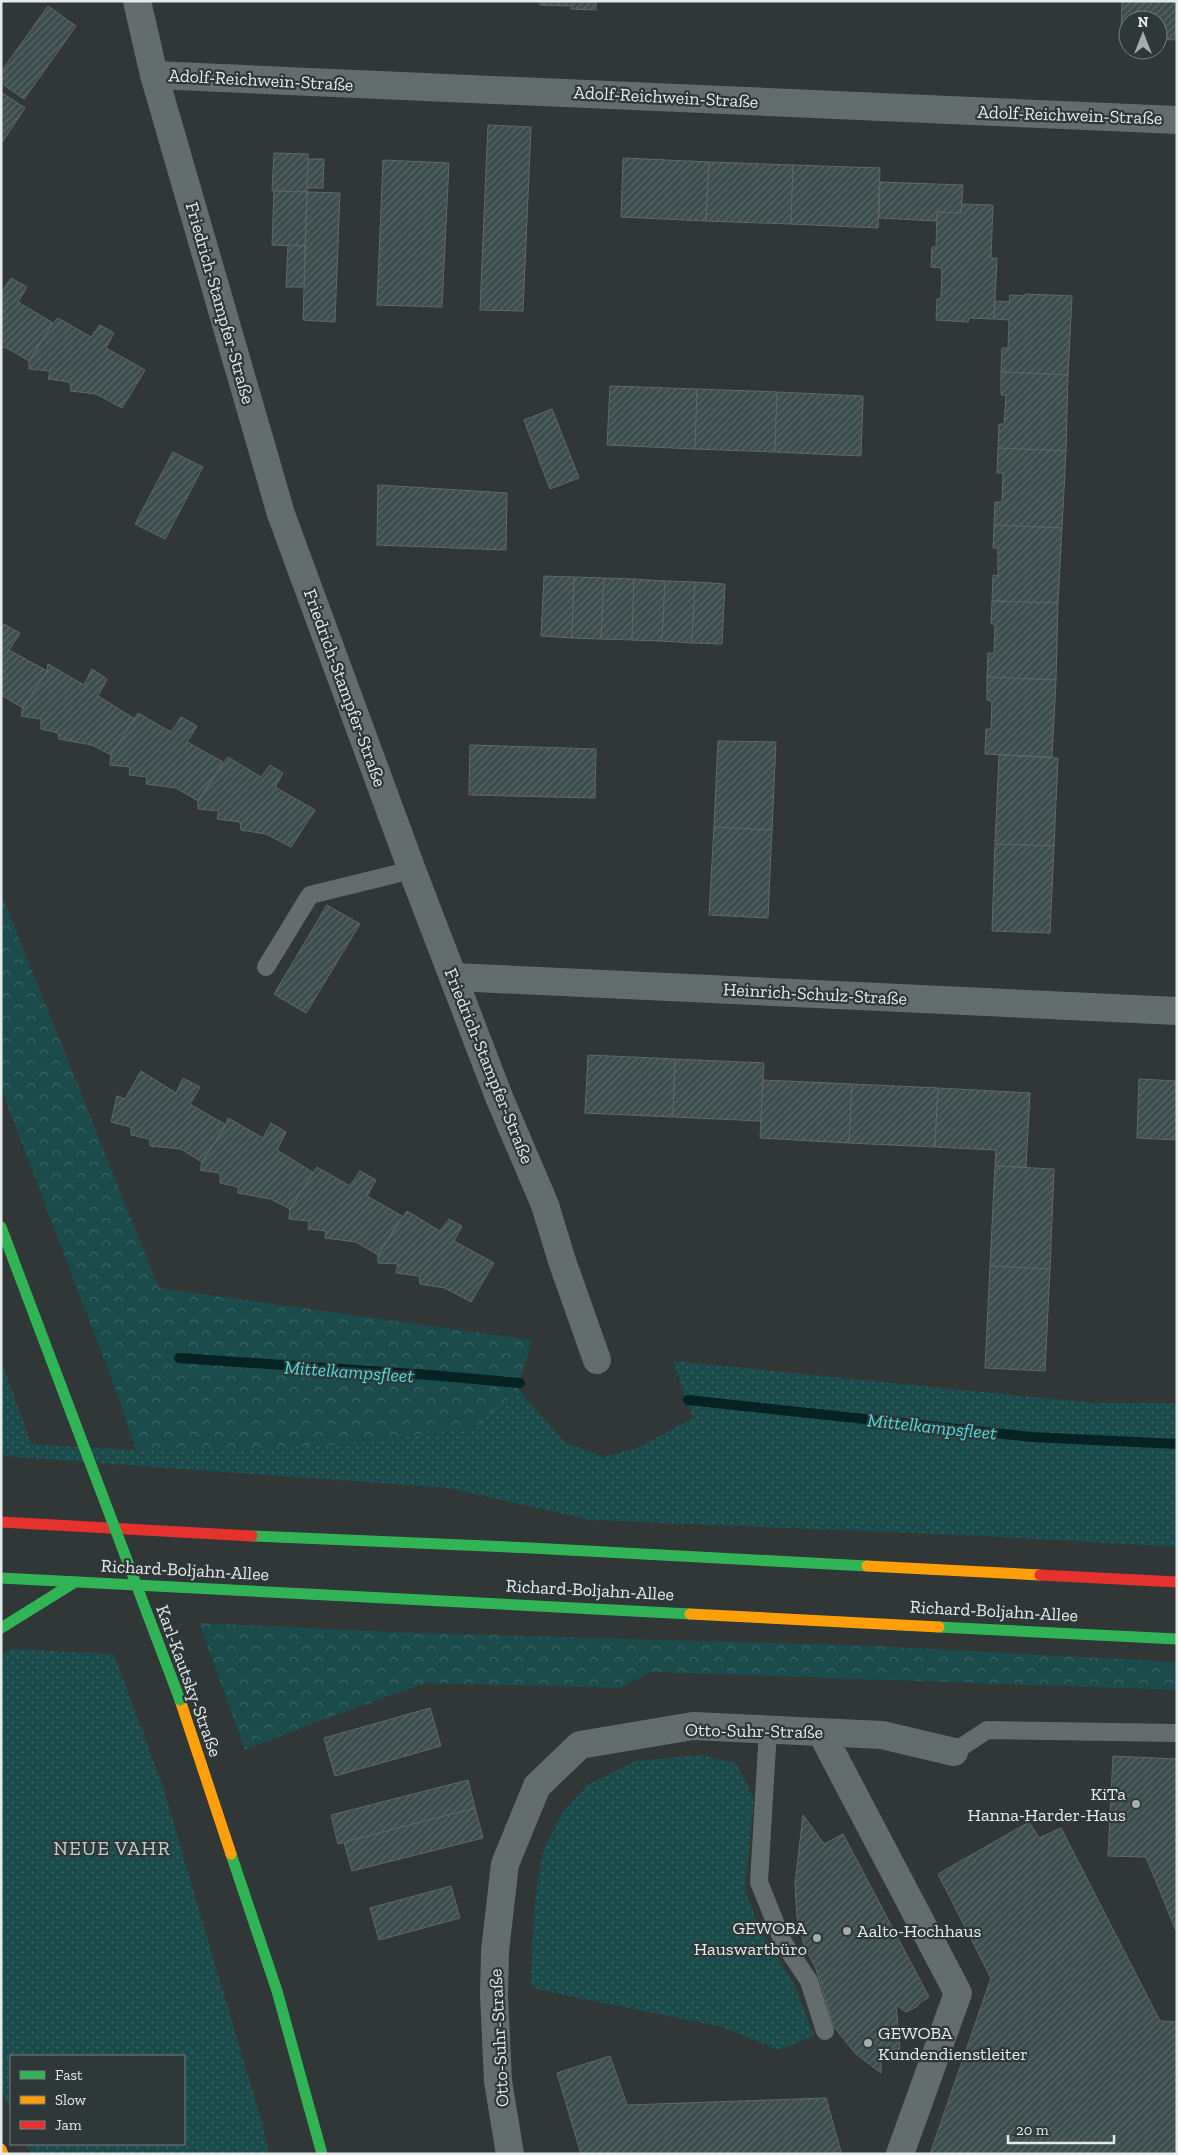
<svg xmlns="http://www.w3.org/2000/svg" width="1178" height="2155" font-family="'Zilla Slab',serif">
  <defs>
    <pattern id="grass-dots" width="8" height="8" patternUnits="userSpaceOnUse" patternTransform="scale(1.25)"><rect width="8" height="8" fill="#1c4b4c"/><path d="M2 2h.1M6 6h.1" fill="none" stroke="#3d6566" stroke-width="1.8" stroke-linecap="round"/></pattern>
    <pattern id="forest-crowns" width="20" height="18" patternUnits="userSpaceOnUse" patternTransform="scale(1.25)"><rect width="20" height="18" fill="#1c4b4c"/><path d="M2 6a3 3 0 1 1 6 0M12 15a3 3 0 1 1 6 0" fill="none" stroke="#3d6566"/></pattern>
    <pattern id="building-hatch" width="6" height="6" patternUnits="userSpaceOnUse" patternTransform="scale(1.25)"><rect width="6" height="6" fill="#3d4d4d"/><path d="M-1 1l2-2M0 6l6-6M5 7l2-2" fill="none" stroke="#596767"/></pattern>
  </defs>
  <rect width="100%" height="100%" fill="#313636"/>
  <!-- grass -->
  <g fill="url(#grass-dots)">
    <polygon points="1,1359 31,1444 169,1452 346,1445 474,1428 518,1389 566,1443 604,1457 637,1448 693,1418 673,1361 1094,1403 1177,1403 1177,1547 983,1536 590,1520 448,1488 1,1456"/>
    <polygon points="11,1649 114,1654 163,1787 263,2126 269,2154 31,2154 26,2144 184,2144 184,2056 11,2056 11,2111 1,2090 1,1655"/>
    <polygon points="701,1755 736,1763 754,1799 745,1890 761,1931 795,1986 814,2036 779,2050 722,2027 531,1988 534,1907 543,1852 562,1813 589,1784 636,1761"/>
  </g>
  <!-- forest -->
  <g fill="url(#forest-crowns)">
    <polygon points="1,893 159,1288 532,1340 518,1389 475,1428 346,1445 169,1452 136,1450 118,1396 1,1088"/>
    <polygon points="199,1623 418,1633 876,1646 1177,1662 1177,1690 652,1672 620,1688 426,1683 322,1720 245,1750"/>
  </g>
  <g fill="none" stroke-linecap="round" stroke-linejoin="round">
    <!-- stream -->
    <g stroke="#062324" stroke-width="10">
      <polyline points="179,1358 430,1375 520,1383"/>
      <polyline points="688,1400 1032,1437 1177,1444"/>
    </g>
  </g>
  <!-- building -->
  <g fill="url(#building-hatch)" stroke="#626666">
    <polygon points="540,1 596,1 596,10 571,9 572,6 540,5"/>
    <polygon points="1122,1 1177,1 1175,40 1158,39 1158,20 1128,20 1128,33 1121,33"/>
    <polygon points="48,6 76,26 24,99 1,83 1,72"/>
    <polygon points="1,92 25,108 1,144"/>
    <polygon points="488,125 531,127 523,311 480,310"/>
    <polygon points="274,153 308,154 307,192 272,191"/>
    <polygon points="623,158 709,162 706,221 621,217"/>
    <polygon points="308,159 324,159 323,188 307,188"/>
    <polygon points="383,160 449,163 442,307 377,305"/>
    <polygon points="709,162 793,165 791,224 706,221"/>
    <polygon points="793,165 880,168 878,228 791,224"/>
    <polygon points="880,182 963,185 961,213 937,212 937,221 879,218"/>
    <polygon points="274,191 307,192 305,246 272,245"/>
    <polygon points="307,192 340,193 335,322 303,320"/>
    <polygon points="962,204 993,205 991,258 997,258 994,319 969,318 968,322 936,320 937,299 941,299 942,268 931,267 932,247 936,247 937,212 961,213"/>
    <polygon points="288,245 305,246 304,287 286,287"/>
    <polygon points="11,278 27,287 18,302 53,323 29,361 7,348 1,347 1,293"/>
    <polygon points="1025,294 1072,296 1068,375 1001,372 1002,348 1008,348 1009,320 994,319 995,301 1009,302 1010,295 1025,296"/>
    <polygon points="58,318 91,337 100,325 114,333 106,348 145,370 122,408 96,394 71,391 70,382 48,379 50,371 29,369 29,361 53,323"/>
    <polygon points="1001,372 1068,375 1066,451 998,448 999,424 1004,424 1006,395 1001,395"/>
    <polygon points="610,386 697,389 695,449 607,445"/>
    <polygon points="697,389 777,392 775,452 695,449"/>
    <polygon points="777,392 863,396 861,456 775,452"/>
    <polygon points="552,409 579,478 550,489 524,420"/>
    <polygon points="998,448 1066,451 1062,528 994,525 995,502 1002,502 1003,473 997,473"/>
    <polygon points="173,452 203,467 165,539 135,524"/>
    <polygon points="378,485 507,493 506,550 377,545"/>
    <polygon points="994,525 1062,528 1058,603 992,601 993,575 998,576 998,548 993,548"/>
    <polygon points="544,576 574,577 572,638 541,636"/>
    <polygon points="574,577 604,578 601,639 572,638"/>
    <polygon points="604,578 634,579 632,640 601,639"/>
    <polygon points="634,579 665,581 662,641 632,640"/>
    <polygon points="665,581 695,582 692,643 662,641"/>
    <polygon points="695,582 725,584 722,644 692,643"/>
    <polygon points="992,601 1058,603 1056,680 987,677 988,653 994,653 995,624 991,624"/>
    <polygon points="4,624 20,633 9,650 47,671 23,708 1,695 1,629"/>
    <polygon points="48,664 84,685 92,669 107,679 98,696 135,719 111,755 92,745 59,739 58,733 41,729 41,719 21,716 23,708 47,671"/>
    <polygon points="987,677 1056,680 1052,757 985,754 986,729 991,729 992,701 987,700"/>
    <polygon points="138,713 171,732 181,717 197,726 187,742 223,762 198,801 176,788 146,784 147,777 129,775 130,767 110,765 111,755"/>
    <polygon points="718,741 776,742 772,830 714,827"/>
    <polygon points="470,745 596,749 595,798 469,795"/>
    <polygon points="999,755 1058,758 1054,846 995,844"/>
    <polygon points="228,757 261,777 270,765 283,773 275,787 315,810 291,847 266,834 241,830 240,822 217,819 219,811 198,809 198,801"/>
    <polygon points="714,827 772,830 768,918 709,915"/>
    <polygon points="995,844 1054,846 1050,933 992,931"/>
    <polygon points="327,905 360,924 306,1013 274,994"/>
    <polygon points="588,1055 675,1059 673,1117 585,1113"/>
    <polygon points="675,1059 764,1063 761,1121 673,1117"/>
    <polygon points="141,1071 176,1093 183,1078 200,1087 190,1104 226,1125 202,1162 181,1149 150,1146 150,1139 131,1135 131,1127 111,1122 117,1096 125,1099"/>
    <polygon points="1139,1079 1177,1081 1177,1140 1137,1138"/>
    <polygon points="763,1080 852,1084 849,1143 760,1138"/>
    <polygon points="852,1084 938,1088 935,1147 849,1143"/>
    <polygon points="938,1088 1030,1093 1026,1167 995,1166 996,1150 935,1147"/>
    <polygon points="228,1118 263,1138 271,1123 286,1132 277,1150 314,1173 290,1209 271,1199 238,1193 238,1187 220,1183 220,1173 200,1170 202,1162 226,1125"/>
    <polygon points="995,1166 1054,1169 1050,1269 990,1266"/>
    <polygon points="317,1167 350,1186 360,1171 376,1180 367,1196 402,1216 378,1255 356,1242 325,1238 326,1231 308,1229 309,1221 289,1219 290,1209"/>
    <polygon points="407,1211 440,1231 449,1219 462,1226 454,1241 494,1263 471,1302 445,1288 420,1284 419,1276 396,1273 398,1264 378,1263 378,1255"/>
    <polygon points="990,1266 1050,1269 1045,1371 985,1368"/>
    <polygon points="430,1708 441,1746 335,1776 324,1738"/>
    <polygon points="1113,1756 1177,1759 1177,1933 1146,1857 1108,1856"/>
    <polygon points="468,1780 475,1808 338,1844 331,1815"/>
    <polygon points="475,1808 483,1838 352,1871 344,1842"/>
    <polygon points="803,1815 824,1844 843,1834 929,1997 918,2004 918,2006 906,2012 896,2005 900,2049 881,2050 881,2073 856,2054 834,2027 816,1969 804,1945 797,1917 795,1884"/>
    <polygon points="1029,1822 1039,1838 1061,1828 1160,2021 1177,2022 1177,2154 930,2154 991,1978 938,1874"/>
    <polygon points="451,1886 460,1918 379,1940 370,1908"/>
    <polygon points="610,2056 627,2105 826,2098 841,2152 831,2154 581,2154 557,2073"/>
  </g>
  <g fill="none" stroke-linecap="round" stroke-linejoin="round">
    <!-- lane -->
    <g stroke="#636d6d" stroke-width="18">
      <polyline points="266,967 310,895 412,870"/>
      <polyline points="768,1730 759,1882 783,1942 809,1981 825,2031"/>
      <polyline points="954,1752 987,1730 1177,1733"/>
    </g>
    <!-- street -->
    <g stroke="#636d6d" stroke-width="28">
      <polyline points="137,1 154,75 281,514 412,870 499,1097 545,1205 562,1261 597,1360"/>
      <polyline points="154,75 1177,120"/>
      <polyline points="454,977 1177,1011"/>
      <polyline points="821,1732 958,1993 900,2154"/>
      <polyline points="510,2154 498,2081 494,1995 495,1951 505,1864 537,1786 580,1745 693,1726 882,1735 954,1752"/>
    </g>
    <!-- fast -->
    <g stroke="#30b455" stroke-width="11">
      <polyline points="1,1227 72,1415"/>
      <polyline points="252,1536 531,1548 867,1566"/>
      <polyline points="1,1578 690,1614"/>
      <polyline points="939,1627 1177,1639"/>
      <polyline points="1,1628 75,1582"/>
      <polyline points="231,1854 277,1991 322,2154"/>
    </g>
    <!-- slow -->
    <g stroke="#ff9f0a" stroke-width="11">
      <polyline points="867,1566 1040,1575"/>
      <polyline points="690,1614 939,1627"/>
      <polyline points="180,1700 231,1854"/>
      <polyline points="1,2149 3,2154"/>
    </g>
    <!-- jam -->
    <g stroke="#e5322d" stroke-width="11">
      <polyline points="1,1522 252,1536"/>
      <polyline points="1040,1575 1177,1582"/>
    </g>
    <!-- fast-bridge -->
    <polyline stroke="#30b455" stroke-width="11" points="72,1415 180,1700"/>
  </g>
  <!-- markers -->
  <g fill="#a6abab" stroke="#2f3838" stroke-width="2">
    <circle cx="1136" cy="1804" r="5"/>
    <circle cx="847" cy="1931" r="5"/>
    <circle cx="817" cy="1938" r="5"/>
    <circle cx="868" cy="2043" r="5"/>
  </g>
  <g text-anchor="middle" stroke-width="4.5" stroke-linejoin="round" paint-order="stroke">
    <!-- street labels -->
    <g font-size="18" fill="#e5eaea" stroke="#2f3838">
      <text transform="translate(261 80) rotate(3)" y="6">Adolf-Reichwein-Straße</text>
      <text transform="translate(666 97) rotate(3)" y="6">Adolf-Reichwein-Straße</text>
      <text transform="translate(1070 115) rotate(2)" y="6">Adolf-Reichwein-Straße</text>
      <text transform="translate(220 303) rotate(74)" y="6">Friedrich-Stampfer-Straße</text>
      <text transform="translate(345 688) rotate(70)" y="6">Friedrich-Stampfer-Straße</text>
      <text transform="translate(815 994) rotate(3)" y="6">Heinrich-Schulz-Straße</text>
      <text transform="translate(489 1066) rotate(68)" y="6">Friedrich-Stampfer-Straße</text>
      <text transform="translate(185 1570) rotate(3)" y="6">Richard-Boljahn-Allee</text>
      <text transform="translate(590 1590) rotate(3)" y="6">Richard-Boljahn-Allee</text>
      <text transform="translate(994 1611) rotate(3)" y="6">Richard-Boljahn-Allee</text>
      <text transform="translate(189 1681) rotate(70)" y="6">Karl-Kautsky-Straße</text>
      <text transform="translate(754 1731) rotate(1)" y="6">Otto-Suhr-Straße</text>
      <text transform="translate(499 2038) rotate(-93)" y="6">Otto-Suhr-Straße</text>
    </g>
    <!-- poi labels -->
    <g font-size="18" fill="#e5eaea" stroke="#2f3838" text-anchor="end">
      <text x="1126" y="1800">KiTa<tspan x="1126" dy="21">Hanna-Harder-Haus</tspan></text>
      <text x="807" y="1934">GEWOBA<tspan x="807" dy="21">Hauswartbüro</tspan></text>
      <text x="857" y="1937" text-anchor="start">Aalto-Hochhaus</text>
      <text x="878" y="2039" text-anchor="start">GEWOBA<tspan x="878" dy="21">Kundendienstleiter</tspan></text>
    </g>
    <!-- water labels -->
    <g font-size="19" font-style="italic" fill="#4ddbdf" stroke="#2f3838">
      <text transform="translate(349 1371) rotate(4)" y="7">Mittelkampsfleet</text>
      <text transform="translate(932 1426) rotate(6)" y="7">Mittelkampsfleet</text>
    </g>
    <!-- quarter labels -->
    <g font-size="20" letter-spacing="1" fill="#c3cdcd" stroke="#2f3838">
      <text x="112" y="1855">NEUE VAHR</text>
    </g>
  </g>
  <!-- border -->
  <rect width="1178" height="2155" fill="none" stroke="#e5eaea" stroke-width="5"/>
  <!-- legend -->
  <rect x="10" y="2055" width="175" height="90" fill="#2f3838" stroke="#787f7f"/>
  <rect x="20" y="2071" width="25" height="8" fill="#30b455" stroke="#787f7f"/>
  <text x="55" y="2080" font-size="15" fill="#e5eaea">Fast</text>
  <rect x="20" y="2096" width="25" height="8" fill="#ff9f0a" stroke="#787f7f"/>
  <text x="55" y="2105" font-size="15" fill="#e5eaea">Slow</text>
  <rect x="20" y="2121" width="25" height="8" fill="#e5322d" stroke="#787f7f"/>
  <text x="55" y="2130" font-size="15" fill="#e5eaea">Jam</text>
  <!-- north arrow -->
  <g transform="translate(1143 35)"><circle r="24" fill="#2f3838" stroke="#787f7f"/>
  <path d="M0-4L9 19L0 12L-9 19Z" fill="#a6abab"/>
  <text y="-8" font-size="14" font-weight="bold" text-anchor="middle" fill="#e5eaea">N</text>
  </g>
  <!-- scale -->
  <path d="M1008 2135v8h106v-8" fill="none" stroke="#e5eaea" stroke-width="2.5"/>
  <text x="1016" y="2135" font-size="15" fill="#e5eaea" stroke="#2f3838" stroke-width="4" paint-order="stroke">20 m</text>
</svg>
